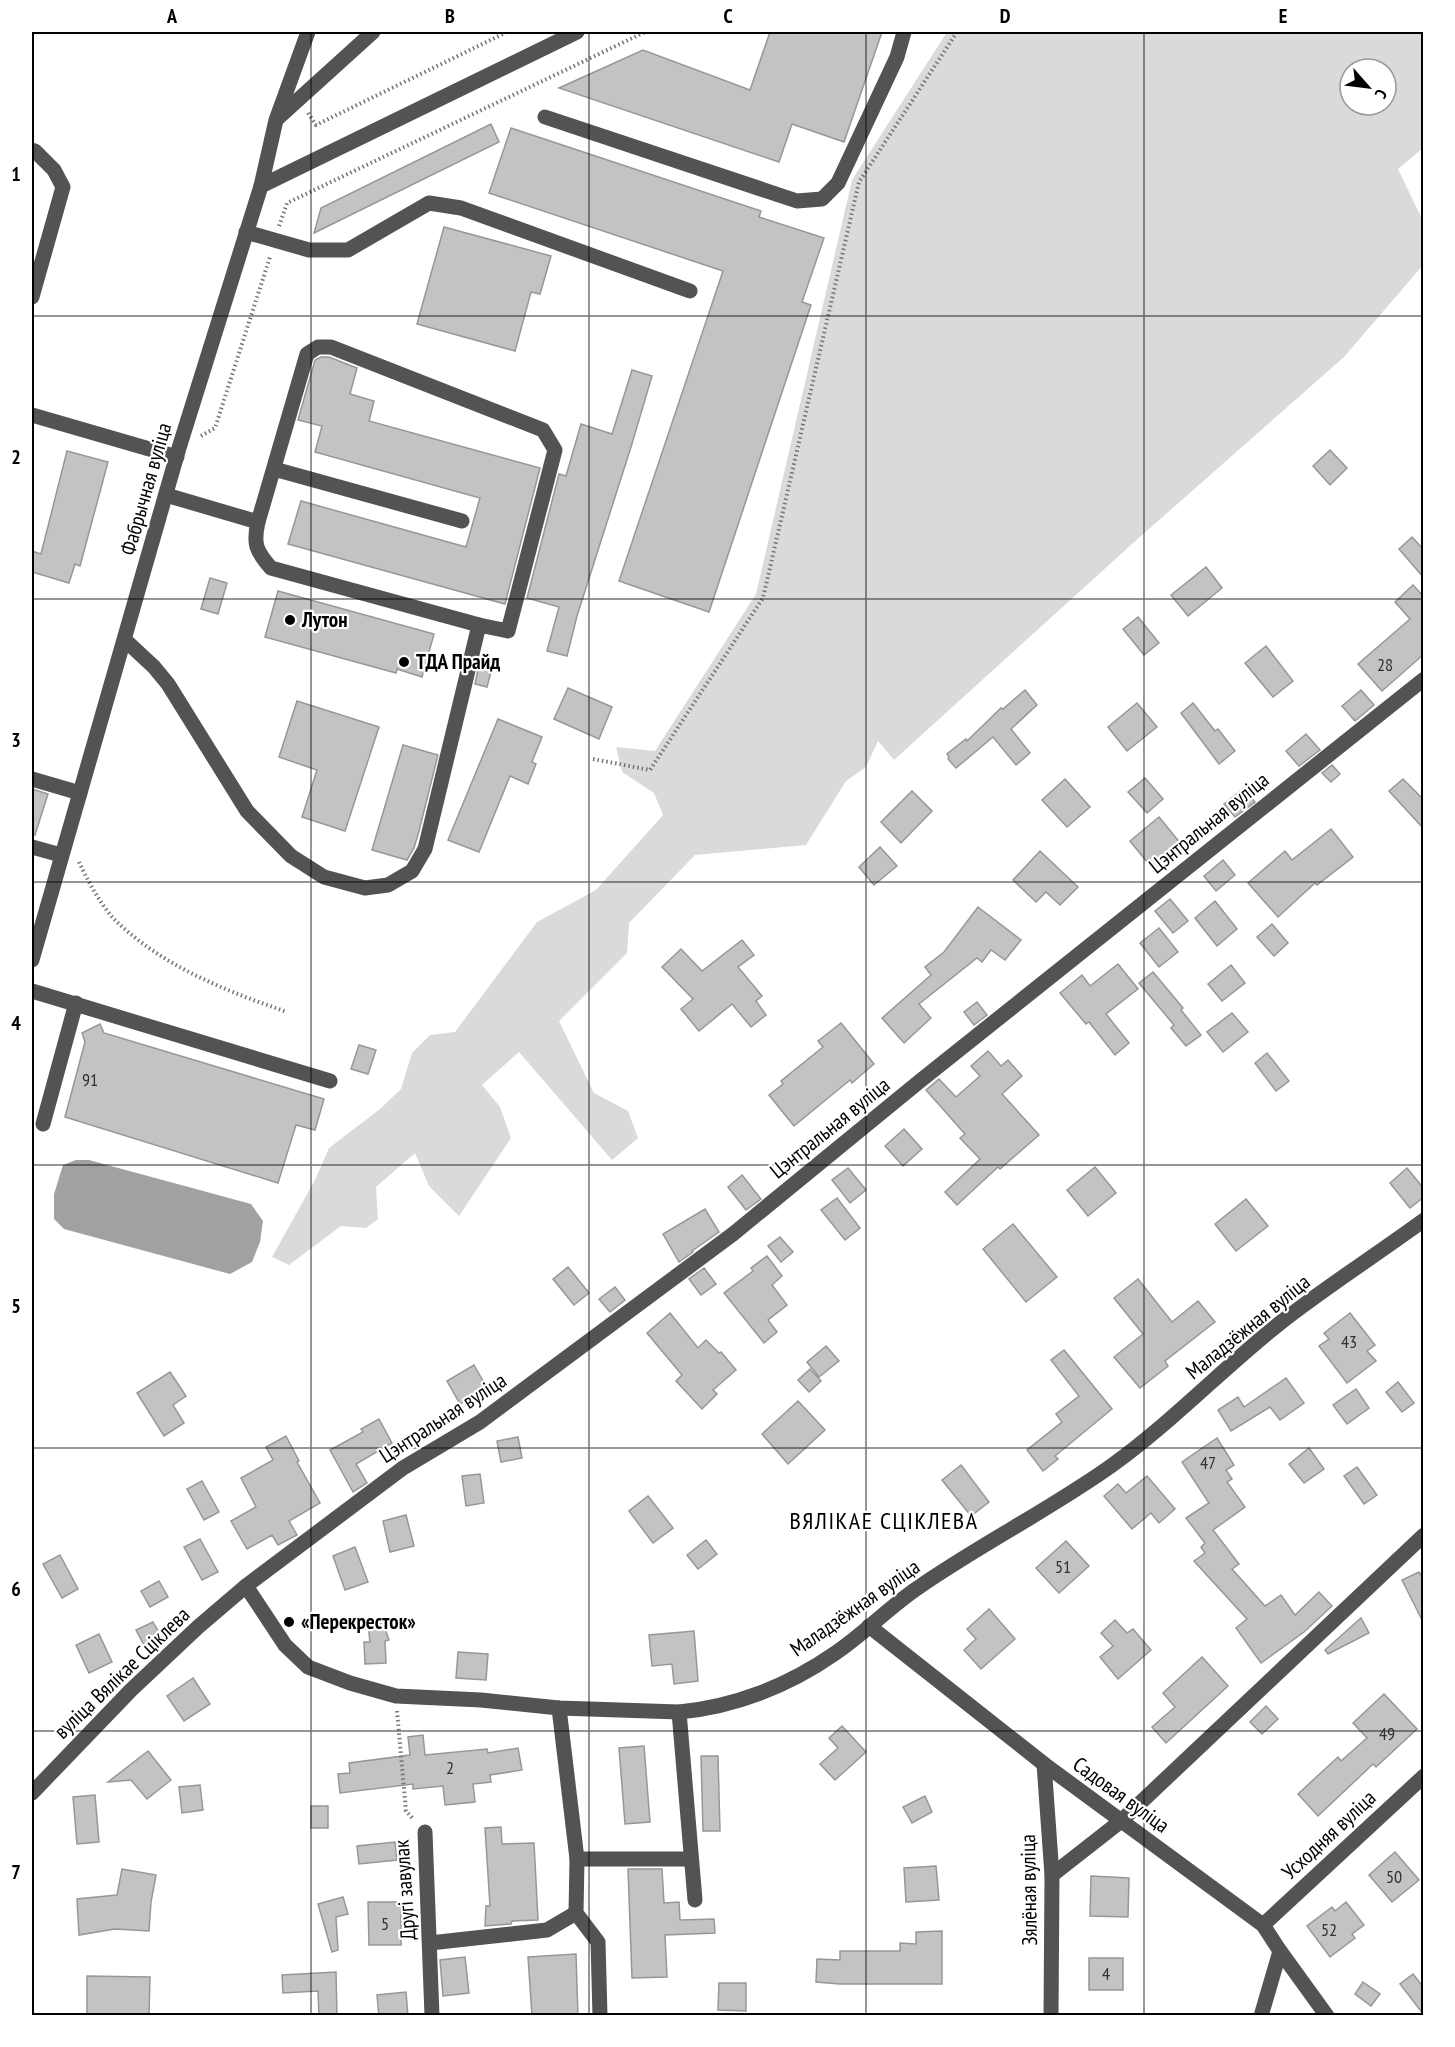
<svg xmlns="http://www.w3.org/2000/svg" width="1455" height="2047" font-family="'PT Sans Narrow',sans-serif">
  <rect width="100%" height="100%" fill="#fff"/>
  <!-- green -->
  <path fill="#dadada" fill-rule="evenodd" d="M 947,32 L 1423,32 L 1423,148 L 1398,169 L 1423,221 L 1423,265 L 1344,357 L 1132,544 L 894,760 L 878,741 L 866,767 L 846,781 L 806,845 L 695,855 L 629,923 L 627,953 L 559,1021 L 594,1093 L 628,1111 L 638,1138 L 612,1160 L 519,1052 L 482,1085 L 500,1107 L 511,1138 L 459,1216 L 429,1186 L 415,1153 L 376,1187 L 378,1219 L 366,1228 L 341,1226 L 289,1265 L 272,1257 L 315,1180 L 329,1148 L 380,1109 L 401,1089 L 412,1053 L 430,1035 L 455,1032 L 537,922 L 596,890 L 663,815 L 654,793 L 622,772 L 616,747 L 655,751 L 756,594 L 852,180 ZM 1350,69 L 1386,69 L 1386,105 L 1350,105 Z"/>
  <!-- water -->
  <polygon fill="#a1a1a1" points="76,1160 89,1160 251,1204 263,1221 260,1242 252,1262 230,1274 64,1229 54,1219 54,1194 63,1165"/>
  <!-- building -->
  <g fill="#c3c3c3" stroke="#979797" stroke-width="1.5">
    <polygon points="770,32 882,32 844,142 792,124 779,162 559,88 643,50 750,90"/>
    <polygon points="491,124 499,142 314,233 321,208"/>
    <polygon points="511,128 761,211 759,217 824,238 802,302 811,305 709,612 619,581 723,271 489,193"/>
    <polygon points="444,227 551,256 540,294 531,292 515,351 417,324"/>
    <polygon points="321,357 329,357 357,368 350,394 374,401 369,421 540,468 505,604 288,544 301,501 466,547 480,498 315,452 322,426 298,420 315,360"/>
    <polygon points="632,370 652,376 631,447 577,616 567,656 547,651 559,607 527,598 559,474 566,476 581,424 612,434"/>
    <polygon points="1330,450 1347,468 1330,485 1313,466"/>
    <polygon points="67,451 108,462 80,566 75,564 69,583 32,572 32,551 41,554"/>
    <polygon points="1412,537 1424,550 1424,578 1399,549"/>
    <polygon points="1206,567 1222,588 1188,616 1171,595"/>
    <polygon points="210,578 227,583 218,614 201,609"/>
    <polygon points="1413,585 1424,597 1424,654 1382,691 1358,664 1410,619 1395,602"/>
    <polygon points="278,591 434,634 422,677 397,669 396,673 265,637"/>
    <polygon points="1138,617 1159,643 1144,655 1123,629"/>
    <polygon points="1266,646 1293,681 1273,697 1245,663"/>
    <polygon points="479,665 492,668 487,687 475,684"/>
    <polygon points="568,688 612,707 599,739 554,719"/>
    <polygon points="1025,690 1037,705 1011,729 1030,753 1016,765 993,737 956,768 948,759 949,757 947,754 966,739 967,741 1001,708 1003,709"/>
    <polygon points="1361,690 1374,705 1355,721 1342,706"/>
    <polygon points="297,701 379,727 345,831 302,817 317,770 279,757"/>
    <polygon points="1137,703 1157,727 1127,751 1108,727"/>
    <polygon points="1193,703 1215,731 1218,729 1235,751 1219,764 1181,713"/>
    <polygon points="498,719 542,737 532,762 536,764 528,784 510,776 479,852 448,840"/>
    <polygon points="1306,734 1320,750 1299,766 1286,751"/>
    <polygon points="403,745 438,755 419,831 414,848 407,860 372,850"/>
    <polygon points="1332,765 1340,774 1331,782 1322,773"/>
    <polygon points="1145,778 1163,799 1147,813 1128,792"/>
    <polygon points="1065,779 1090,807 1067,827 1042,800"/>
    <polygon points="1403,779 1424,800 1424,829 1389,791"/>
    <polygon points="1244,788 1255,802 1235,817 1224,804"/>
    <polygon points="32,789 48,794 35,835 32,834"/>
    <polygon points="912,791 932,811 901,843 881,822"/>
    <polygon points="1159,817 1185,849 1156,873 1130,841"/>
    <polygon points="1331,829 1353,857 1317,885 1315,883 1278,917 1248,883 1285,851 1292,860"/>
    <polygon points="880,847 897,866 874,885 859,867"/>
    <polygon points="1040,851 1078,887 1060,905 1046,892 1036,902 1013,880"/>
    <polygon points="1223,860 1235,875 1216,891 1204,876"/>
    <polygon points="1170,899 1188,921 1173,933 1155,911"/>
    <polygon points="1215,901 1237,929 1217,946 1195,918"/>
    <polygon points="978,907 1021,940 1005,960 991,950 982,962 977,958 919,1004 931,1018 904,1043 882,1018 931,975 925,967 944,952"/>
    <polygon points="1272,924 1288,943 1274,956 1257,937"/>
    <polygon points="1159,928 1178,952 1159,967 1140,943"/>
    <polygon points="742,940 754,955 738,967 762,996 756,1001 766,1015 751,1027 732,1004 699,1031 681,1009 693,999 662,967 681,949 702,971"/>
    <polygon points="1118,964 1138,989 1106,1014 1129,1043 1115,1055 1089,1022 1086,1024 1060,993 1082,975 1090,986"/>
    <polygon points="1231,965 1245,983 1222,1001 1208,984"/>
    <polygon points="1153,972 1183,1008 1181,1010 1201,1035 1186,1046 1171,1028 1174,1025 1139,983"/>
    <polygon points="977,1002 987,1015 974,1025 964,1012"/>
    <polygon points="1232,1013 1248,1032 1223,1052 1207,1032"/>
    <polygon points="841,1023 874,1064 852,1083 850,1080 794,1126 769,1095 783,1084 781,1081 823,1047 818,1041"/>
    <polygon points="100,1024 104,1033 324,1099 315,1130 296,1125 278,1183 65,1117 85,1042 82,1033"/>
    <polygon points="359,1045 376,1050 368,1074 351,1069"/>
    <polygon points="988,1051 1001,1066 1008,1060 1022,1076 1002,1094 1039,1135 1000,1169 998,1167 957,1205 945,1192 980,1159 960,1138 965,1134 926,1090 939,1079 956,1097 980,1076 971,1066"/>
    <polygon points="1267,1053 1289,1081 1276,1091 1255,1063"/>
    <polygon points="904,1129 922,1149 903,1166 885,1146"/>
    <polygon points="1095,1167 1116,1193 1088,1216 1067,1190"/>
    <polygon points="848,1168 866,1190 850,1203 832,1180"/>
    <polygon points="1407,1168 1424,1189 1424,1197 1410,1208 1390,1183"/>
    <polygon points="742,1175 761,1199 746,1210 728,1187"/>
    <polygon points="837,1198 860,1228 845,1240 821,1210"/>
    <polygon points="1246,1199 1268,1226 1236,1251 1215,1224"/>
    <polygon points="705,1209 719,1232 692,1251 693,1252 679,1262 663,1234"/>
    <polygon points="1013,1224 1057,1277 1026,1302 983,1249"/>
    <polygon points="780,1237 793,1252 781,1262 768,1246"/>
    <polygon points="767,1256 782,1276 772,1285 787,1305 768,1320 777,1332 764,1343 724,1293 753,1271 751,1268"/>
    <polygon points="568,1267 589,1293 574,1305 553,1279"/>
    <polygon points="704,1268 716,1284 701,1295 689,1279"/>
    <polygon points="1138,1279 1172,1322 1198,1301 1215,1322 1165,1361 1168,1366 1140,1388 1114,1357 1143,1334 1114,1298"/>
    <polygon points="615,1287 625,1300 610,1312 599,1299"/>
    <polygon points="670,1313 698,1348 706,1340 719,1353 721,1352 736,1370 713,1390 717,1394 702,1409 676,1381 682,1375 647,1333"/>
    <polygon points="1350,1313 1375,1345 1367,1351 1376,1361 1347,1383 1319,1346 1329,1339 1324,1333"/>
    <polygon points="826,1346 839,1361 819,1377 807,1362"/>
    <polygon points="1064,1350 1112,1409 1055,1456 1058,1459 1043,1471 1027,1450 1062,1422 1056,1414 1079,1396 1051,1360"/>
    <polygon points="474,1365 487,1388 460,1404 447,1381"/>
    <polygon points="810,1369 821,1381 809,1392 798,1380"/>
    <polygon points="170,1372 186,1396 173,1405 184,1423 164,1436 137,1393"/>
    <polygon points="1286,1378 1304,1403 1280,1420 1270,1407 1231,1431 1218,1410 1238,1397 1244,1407"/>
    <polygon points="1398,1382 1414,1403 1402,1412 1386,1392"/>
    <polygon points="1356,1389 1369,1408 1347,1424 1333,1405"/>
    <polygon points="798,1401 825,1430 788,1464 762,1434"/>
    <polygon points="379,1419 392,1443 356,1464 367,1483 353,1492 330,1450 363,1432 361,1429"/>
    <polygon points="286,1436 299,1461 297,1462 320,1503 289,1521 297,1535 278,1545 272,1535 247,1549 231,1521 256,1507 241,1478 273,1460 266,1447"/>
    <polygon points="518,1437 522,1458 501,1462 497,1441"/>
    <polygon points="1217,1438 1234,1465 1226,1470 1232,1479 1227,1482 1245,1507 1213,1530 1239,1564 1232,1569 1265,1606 1281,1595 1295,1615 1319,1592 1332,1606 1304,1632 1261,1663 1236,1628 1247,1619 1194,1561 1205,1553 1201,1547 1205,1543 1186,1518 1209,1503 1182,1462"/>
    <polygon points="1309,1448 1324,1469 1304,1483 1289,1464"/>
    <polygon points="961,1465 989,1502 971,1516 942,1480"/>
    <polygon points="1357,1467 1377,1495 1364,1504 1344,1476"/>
    <polygon points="480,1474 484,1503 466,1506 462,1476"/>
    <polygon points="1147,1476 1175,1509 1159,1523 1151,1513 1132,1529 1104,1496 1118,1484 1126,1493"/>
    <polygon points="202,1481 219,1512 204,1520 187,1489"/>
    <polygon points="648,1496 673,1528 653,1543 629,1511"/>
    <polygon points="406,1515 414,1546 390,1552 383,1521"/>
    <polygon points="200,1539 218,1572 202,1580 184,1547"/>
    <polygon points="706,1540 717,1554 698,1569 687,1555"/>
    <polygon points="1066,1541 1089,1566 1059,1593 1036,1568"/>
    <polygon points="355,1547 368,1582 345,1590 333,1556"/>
    <polygon points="60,1555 78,1589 62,1598 43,1564"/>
    <polygon points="1419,1572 1424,1580 1424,1624 1402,1580"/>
    <polygon points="159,1581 168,1597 150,1607 141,1591"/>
    <polygon points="989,1609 1015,1639 981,1669 964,1650 976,1639 967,1629"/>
    <polygon points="1361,1618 1369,1633 1328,1654 1325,1650"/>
    <polygon points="1115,1620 1127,1633 1133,1629 1151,1650 1118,1679 1100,1657 1113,1646 1101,1633"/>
    <polygon points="153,1622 161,1636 144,1645 136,1630"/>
    <polygon points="383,1623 389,1640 385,1641 386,1663 365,1664 364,1642 370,1642 368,1624"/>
    <polygon points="694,1631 698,1681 674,1684 672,1664 652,1666 649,1635"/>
    <polygon points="99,1634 112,1662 89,1673 76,1645"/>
    <polygon points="458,1652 488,1654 486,1680 456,1678"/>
    <polygon points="1202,1657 1228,1686 1166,1743 1152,1727 1175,1707 1163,1693"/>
    <polygon points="193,1678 210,1704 184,1721 167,1696"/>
    <polygon points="1384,1694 1417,1729 1376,1767 1373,1764 1318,1816 1298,1794 1338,1757 1341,1761 1367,1738 1353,1723"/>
    <polygon points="1266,1706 1278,1719 1262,1734 1250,1722"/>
    <polygon points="842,1726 866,1752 835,1780 820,1764 838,1748 829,1738"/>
    <polygon points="423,1735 425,1755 487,1749 488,1753 518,1748 522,1770 490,1775 491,1782 473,1784 475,1802 445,1805 443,1786 413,1789 413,1784 340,1793 338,1774 350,1773 349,1763 410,1755 408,1737"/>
    <polygon points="644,1746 650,1822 625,1824 619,1748"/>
    <polygon points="148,1751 171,1780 147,1799 131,1780 108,1782"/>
    <polygon points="701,1756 718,1756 720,1831 703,1831"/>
    <polygon points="200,1785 203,1810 182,1813 179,1787"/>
    <polygon points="95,1795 99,1842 77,1844 73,1797"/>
    <polygon points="925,1796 932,1812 912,1823 903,1807"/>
    <rect x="311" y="1806" width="17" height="22"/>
    <polygon points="501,1827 502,1844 534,1843 538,1920 512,1921 511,1924 485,1926 486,1906 490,1906 485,1828"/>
    <polygon points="395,1842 397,1860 359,1864 357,1846"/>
    <polygon points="1395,1852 1419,1880 1392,1902 1369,1875"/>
    <polygon points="936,1866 939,1900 906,1902 904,1868"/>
    <polygon points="122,1869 156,1875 151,1902 149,1931 115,1929 79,1935 77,1899 117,1895"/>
    <polygon points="628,1869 662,1869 664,1903 679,1902 680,1920 714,1919 715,1933 665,1935 667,1977 632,1978"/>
    <polygon points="1091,1876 1129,1878 1128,1917 1090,1916"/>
    <polygon points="343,1897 348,1914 336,1917 338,1950 332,1952 318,1904"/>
    <polygon points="368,1902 401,1902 401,1945 369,1945"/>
    <polygon points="1346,1902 1364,1925 1352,1934 1355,1938 1330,1957 1307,1926 1332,1907 1335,1911"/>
    <polygon points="942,1931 942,1984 840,1984 816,1982 817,1959 840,1960 840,1951 900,1951 900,1943 916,1944 916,1932"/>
    <polygon points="576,1954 578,2016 532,2016 528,1957"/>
    <polygon points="465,1957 469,1993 443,1996 440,1960"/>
    <rect x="1089" y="1958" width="34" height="32"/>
    <polygon points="336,1972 337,2016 319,2016 318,1991 283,1993 282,1975"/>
    <polygon points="1413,1974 1424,1988 1424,2015 1400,1984"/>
    <polygon points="87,1976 150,1977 149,2016 87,2016"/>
    <polygon points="1363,1982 1380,1994 1371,2006 1355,1994"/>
    <polygon points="719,1983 746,1983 746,2011 718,2010"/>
    <polygon points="406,1992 408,2016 379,2016 377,1995"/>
  </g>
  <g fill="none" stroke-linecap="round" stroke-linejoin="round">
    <!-- path -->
    <g stroke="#757575" stroke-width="4" stroke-dasharray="1.5 3" stroke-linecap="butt">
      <polyline points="308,113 316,125 507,32"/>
      <polyline points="279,226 287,203 645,32"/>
      <polyline points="201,436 215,428 270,257"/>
      <polyline points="593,759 650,770 763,598 859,182 957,32"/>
      <path d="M 79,862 C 88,881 100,904 115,920 C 162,966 226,991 287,1012"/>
      <polyline points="397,1711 406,1811 414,1820"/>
    </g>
    <!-- minor -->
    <g stroke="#535353" stroke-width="15">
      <polyline points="545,117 797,201 822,199 838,183 897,57 904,32"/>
      <polyline points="278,118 373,32"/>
      <polyline points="32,150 35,151 54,170 63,187 32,297"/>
      <polyline points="261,186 577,32"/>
      <polyline points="246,232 309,250 348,250 429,203 461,208 690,291"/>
      <polyline points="32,415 177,457"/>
      <polyline points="274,469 462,521"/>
      <polyline points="258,522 307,354 318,347 331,347 543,430 555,450 508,631 479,625"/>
      <path d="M 125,640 L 154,667 L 168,684 L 247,811 L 291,856 L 324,877 L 365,888 L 388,885 L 412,871 L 425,849 L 479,625 L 271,568 C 256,551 253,544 258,522 L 166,495"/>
      <polyline points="32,779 80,793"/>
      <polyline points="32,847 61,855"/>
      <polyline points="32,960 179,448 261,186 276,120 308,32"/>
      <polyline points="32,991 330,1081"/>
      <polyline points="43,1124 76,1003"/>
      <path d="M 246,1586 L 285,1645 L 308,1667 L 350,1683 L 396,1696 L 481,1700 L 559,1708 L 679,1712 C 734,1707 788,1686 834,1654 C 864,1634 889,1607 919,1587 C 981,1544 1049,1510 1111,1466 C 1171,1423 1222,1369 1280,1323 C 1326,1287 1376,1255 1424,1220"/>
      <polyline points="869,1626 1044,1764 1263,1925 1280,1951 1327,2016"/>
      <polyline points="559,1708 577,1859 576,1913 598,1942 600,2016"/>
      <polyline points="679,1712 695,1900"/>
      <polyline points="1044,1764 1052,1875 1051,2016"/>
      <polyline points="32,1793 131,1690 198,1627 246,1586 403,1468 480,1422 733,1234 920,1081 1424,679"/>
      <polyline points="425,1832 432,2016"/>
      <polyline points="577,1859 690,1859"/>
      <polyline points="1052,1875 1121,1821 1424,1535"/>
      <polyline points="1263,1925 1424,1776"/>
      <polyline points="430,1943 547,1930 576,1913"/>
      <polyline points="1261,2016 1280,1951"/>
    </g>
  </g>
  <!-- grid -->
  <path fill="none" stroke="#000" stroke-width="1.5" stroke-opacity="0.55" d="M 311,32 L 311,2016M 589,32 L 589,2016M 866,32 L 866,2016M 1144,32 L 1144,2016M 32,316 L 1424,316M 32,599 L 1424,599M 32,882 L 1424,882M 32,1165 L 1424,1165M 32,1448 L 1424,1448M 32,1731 L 1424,1731"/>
  <!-- markers -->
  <g fill="#000" stroke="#fff" stroke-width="2">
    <circle cx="290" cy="620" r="6"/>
    <circle cx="404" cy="662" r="6"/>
    <circle cx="289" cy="1622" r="6"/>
  </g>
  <g text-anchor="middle" stroke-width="4.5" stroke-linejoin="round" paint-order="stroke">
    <!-- number labels -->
    <g font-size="18" fill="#313131">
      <text x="1385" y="671">28</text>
      <text x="90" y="1086">91</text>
      <text x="1349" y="1348">43</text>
      <text x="1208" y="1469">47</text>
      <text x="1063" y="1573">51</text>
      <text x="1387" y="1740">49</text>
      <text x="450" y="1774">2</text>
      <text x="1394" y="1883">50</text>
      <text x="385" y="1930">5</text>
      <text x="1329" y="1936">52</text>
      <text x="1106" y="1980">4</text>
    </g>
    <!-- street labels -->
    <g font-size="21" fill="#000" stroke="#fff">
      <text transform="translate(146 489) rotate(-74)" y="7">Фабрычная вуліца</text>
      <text transform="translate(1209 823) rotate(-39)" y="7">Цэнтральная вуліца</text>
      <text transform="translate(830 1128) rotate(-39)" y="7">Цэнтральная вуліца</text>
      <text transform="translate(1248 1327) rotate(-39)" y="7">Маладзёжная вуліца</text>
      <text transform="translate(443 1418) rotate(-33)" y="7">Цэнтральная вуліца</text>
      <text transform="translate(855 1608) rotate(-35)" y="7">Маладзёжная вуліца</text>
      <text transform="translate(122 1673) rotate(-44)" y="7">вуліца Вялікае Сціклева</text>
      <text transform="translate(1121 1795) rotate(36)" y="7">Садовая вуліца</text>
      <text transform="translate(1329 1835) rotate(-43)" y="7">Усходняя вуліца</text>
      <text transform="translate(405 1890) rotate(-94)" y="7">Другі завулак</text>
      <text transform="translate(1029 1890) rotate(-91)" y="7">Зялёная вуліца</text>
    </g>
    <!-- poi labels -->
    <g font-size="21" font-weight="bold" fill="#000" stroke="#fff" text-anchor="start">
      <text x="302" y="627">Лутон</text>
      <text x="416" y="669">ТДА Прайд</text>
      <text x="301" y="1629">«Перекресток»</text>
    </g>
    <!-- quarter labels -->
    <g font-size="24" letter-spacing="1.5" fill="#000" stroke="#fff">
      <text x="884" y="1529">ВЯЛІКАЕ СЦІКЛЕВА</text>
    </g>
  </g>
  <!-- border -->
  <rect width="1455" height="2047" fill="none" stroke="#ffffff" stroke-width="66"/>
  <!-- north arrow -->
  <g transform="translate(1368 87) rotate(118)"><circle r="28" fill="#ffffff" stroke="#999999" stroke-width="1.5"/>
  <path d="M0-4.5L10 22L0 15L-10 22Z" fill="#000000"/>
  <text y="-9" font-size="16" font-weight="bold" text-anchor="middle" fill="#000000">С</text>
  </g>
  <rect x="33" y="33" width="1389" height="1981" fill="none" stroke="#000" stroke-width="2"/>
  <g font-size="20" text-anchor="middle" font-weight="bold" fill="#000">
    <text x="172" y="23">A</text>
    <text x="450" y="23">B</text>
    <text x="728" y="23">C</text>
    <text x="1005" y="23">D</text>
    <text x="1283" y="23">E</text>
    <text x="16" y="181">1</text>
    <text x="16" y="464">2</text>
    <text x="16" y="747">3</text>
    <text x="16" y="1030">4</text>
    <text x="16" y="1313">5</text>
    <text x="16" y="1596">6</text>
    <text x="16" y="1879">7</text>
  </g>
</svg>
